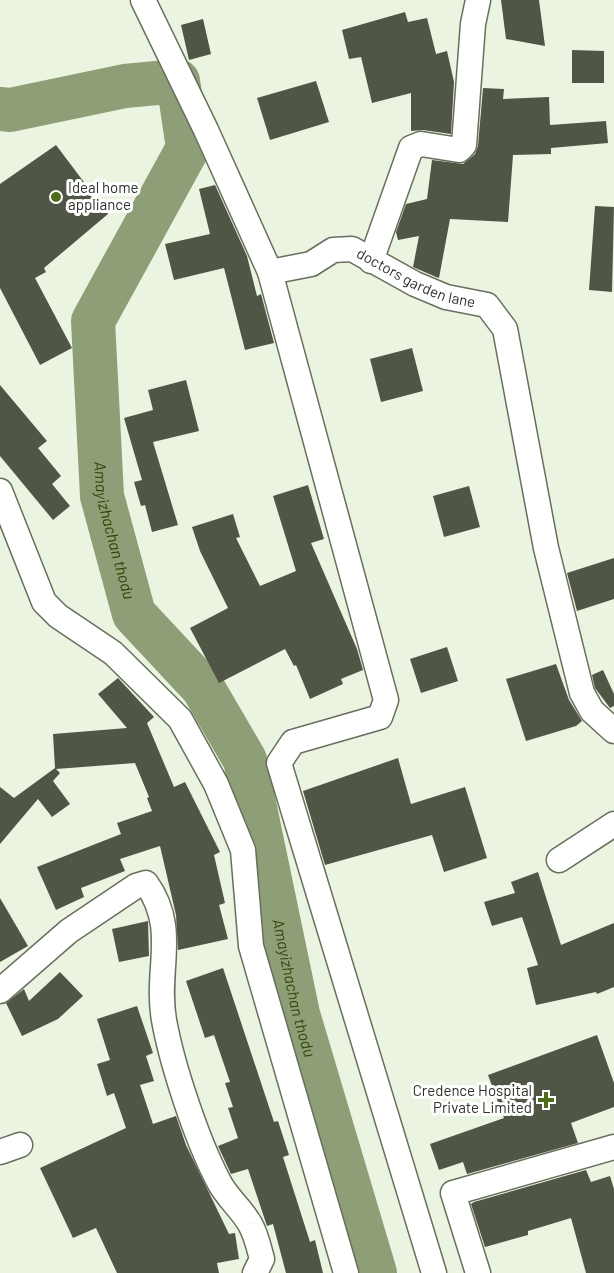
<svg xmlns="http://www.w3.org/2000/svg" width="614" height="1273" font-family="Barlow,sans-serif">
  <rect width="100%" height="100%" fill="#ebf4e0"/>
  <g fill="none" stroke-linecap="round" stroke-linejoin="round">
    <!-- river -->
    <path stroke="#8e9e77" stroke-width="44" id="s1" d="M 0,109 L 10,110 L 125,86 L 178,81 L 188,148 L 93,321 L 102,496 L 134,614 L 203,688 L 245,760 L 298,1014 L 375,1273"/>
  </g>
  <!-- building -->
  <g fill="#4f5645">
    <polygon points="501,0 539,0 545,46 506,39"/>
    <polygon points="405,12 408,22 427,18 436,54 447,51 454,82 451,134 423,130 411,131 411,93 372,103 361,57 349,59 342,30"/>
    <polygon points="203,19 211,54 189,60 181,25"/>
    <polygon points="572,50 604,51 604,83 572,83"/>
    <polygon points="316,81 329,122 270,140 257,98"/>
    <polygon points="483,88 504,89 503,99 549,97 550,125 606,121 608,143 551,148 551,154 513,155 508,222 450,219 439,278 436,277 413,267 419,236 398,240 396,232 406,204 427,199 432,160 463,164 475,154 478,146"/>
    <polygon points="56,145 108,214 44,268 46,272 35,278 72,348 40,365 0,288 0,184"/>
    <polygon points="215,185 247,256 257,296 261,294 274,343 245,350 224,268 174,280 165,244 210,234 199,189"/>
    <polygon points="595,206 614,207 612,292 589,290"/>
    <polygon points="412,348 423,391 381,402 370,359"/>
    <polygon points="186,380 199,431 153,442 178,525 152,532 145,505 141,506 134,482 142,480 124,418 153,410 148,390"/>
    <polygon points="0,385 47,441 38,448 61,476 52,484 70,506 53,520 0,456"/>
    <polygon points="308,485 324,539 311,543 357,649 363,670 341,679 343,684 310,699 296,665 294,666 285,649 219,683 190,628 228,608 200,551 192,527 233,514 240,537 236,538 260,586 296,571 273,496"/>
    <polygon points="469,486 480,527 444,537 433,496"/>
    <polygon points="614,558 614,599 577,611 567,573"/>
    <polygon points="447,647 458,681 421,693 410,659"/>
    <polygon points="556,664 569,700 582,721 576,726 526,741 506,679"/>
    <polygon points="603,670 614,694 614,706 610,708 595,688 592,675"/>
    <polygon points="118,678 154,717 147,723 174,787 185,782 220,852 214,855 225,903 219,905 228,939 178,950 176,915 160,846 120,859 125,871 81,888 84,897 56,910 37,867 121,834 117,823 152,811 147,798 149,797 135,763 56,769 60,773 53,781 70,804 52,817 38,799 0,844 0,787 14,798 55,768 53,734 127,728 98,694"/>
    <polygon points="398,758 411,804 465,787 487,858 444,872 432,835 325,865 303,791"/>
    <polygon points="538,872 561,945 614,923 614,987 597,994 596,992 536,1005 527,968 538,965 522,917 492,926 484,902 515,893 511,882"/>
    <polygon points="0,898 28,946 0,962"/>
    <polygon points="148,921 149,956 119,962 112,929"/>
    <polygon points="223,968 274,1122 278,1121 289,1155 283,1157 310,1242 315,1240 323,1273 286,1273 273,1224 267,1226 248,1169 231,1174 218,1146 238,1138 228,1108 233,1107 225,1083 230,1082 214,1035 205,1038 186,981"/>
    <polygon points="60,972 83,996 58,1019 22,1036 6,1003 24,989 29,1001"/>
    <polygon points="137,1006 153,1053 146,1056 154,1081 140,1085 153,1124 176,1116 186,1145 229,1234 235,1233 239,1259 217,1263 219,1273 117,1273 96,1228 73,1238 40,1168 126,1128 114,1093 107,1096 97,1064 110,1060 97,1019"/>
    <polygon points="597,1035 614,1083 614,1107 571,1123 578,1143 467,1174 463,1162 439,1170 430,1144 504,1118 488,1075"/>
    <polygon points="586,1170 591,1182 610,1176 614,1189 614,1273 586,1273 571,1218 528,1231 528,1235 485,1247 471,1204 474,1202"/>
  </g>
  <g fill="none" stroke-linecap="round" stroke-linejoin="round">
    <!-- minor casing -->
    <g stroke="#676f5d" stroke-width="27">
      <g id="minor">
        <path id="s2" d="M 143,0 L 206,130 L 270,272 L 311,264 L 333,250 L 352,249 L 415,284 L 446,297 L 487,305 L 505,329 L 546,548 L 582,693 L 592,711 L 614,731"/>
        <polyline points="371,261 411,148 421,144 459,150 464,145 473,24 478,0"/>
        <polyline points="270,272 386,700 380,717 293,742 279,763 434,1273"/>
        <polyline points="0,491 44,602 58,616 113,653 180,719 216,784 243,850 251,946 346,1273"/>
        <polyline points="559,860 614,824"/>
        <path d="M 0,991 L 69,931 L 136,886 L 146,883 C 179,929 155,969 164,1020 C 172,1065 197,1140 218,1180 C 226,1197 241,1208 250,1224 C 256,1234 259,1248 262,1259 L 255,1273"/>
        <polyline points="0,1152 20,1145"/>
        <polyline points="478,1273 453,1193 614,1147"/>
      </g>
    </g>
    <!-- minor -->
    <use href="#minor" stroke="#fff" stroke-width="24"/>
  </g>
  <!-- markers -->
  <g fill="#506a1c" stroke="#fff" stroke-width="2">
    <circle cx="56" cy="197" r="6"/>
    <path d="M543 1091h6v6h6v6h-6v6h-6v-6h-6v-6h6z"/>
  </g>
  <g text-anchor="middle" stroke-width="6" stroke-linejoin="round" paint-order="stroke">
    <!-- poi labels -->
    <g font-size="15" fill="#2e3129" stroke="#fff" text-anchor="start">
      <text x="68" y="193">Ideal home<tspan x="68" dy="17">appliance</tspan></text>
      <text x="532" y="1096" text-anchor="end">Credence Hospital<tspan x="532" dy="17">Private Limited</tspan></text>
    </g>
    <!-- street labels -->
    <g font-size="15" fill="#2e3129" stroke="#fff">
      <text dy="5" stroke="none"><textPath href="#s2" startOffset="458">doctors garden lane</textPath></text>
    </g>
    <!-- water labels -->
    <g font-size="16" font-style="italic" fill="#324505" stroke="#fff">
      <text dy="6" stroke="none"><textPath href="#s1" startOffset="657">Amayizhachan thodu</textPath></text>
      <text dy="6" stroke="none"><textPath href="#s1" startOffset="1161">Amayizhachan thodu</textPath></text>
    </g>
  </g>
</svg>
